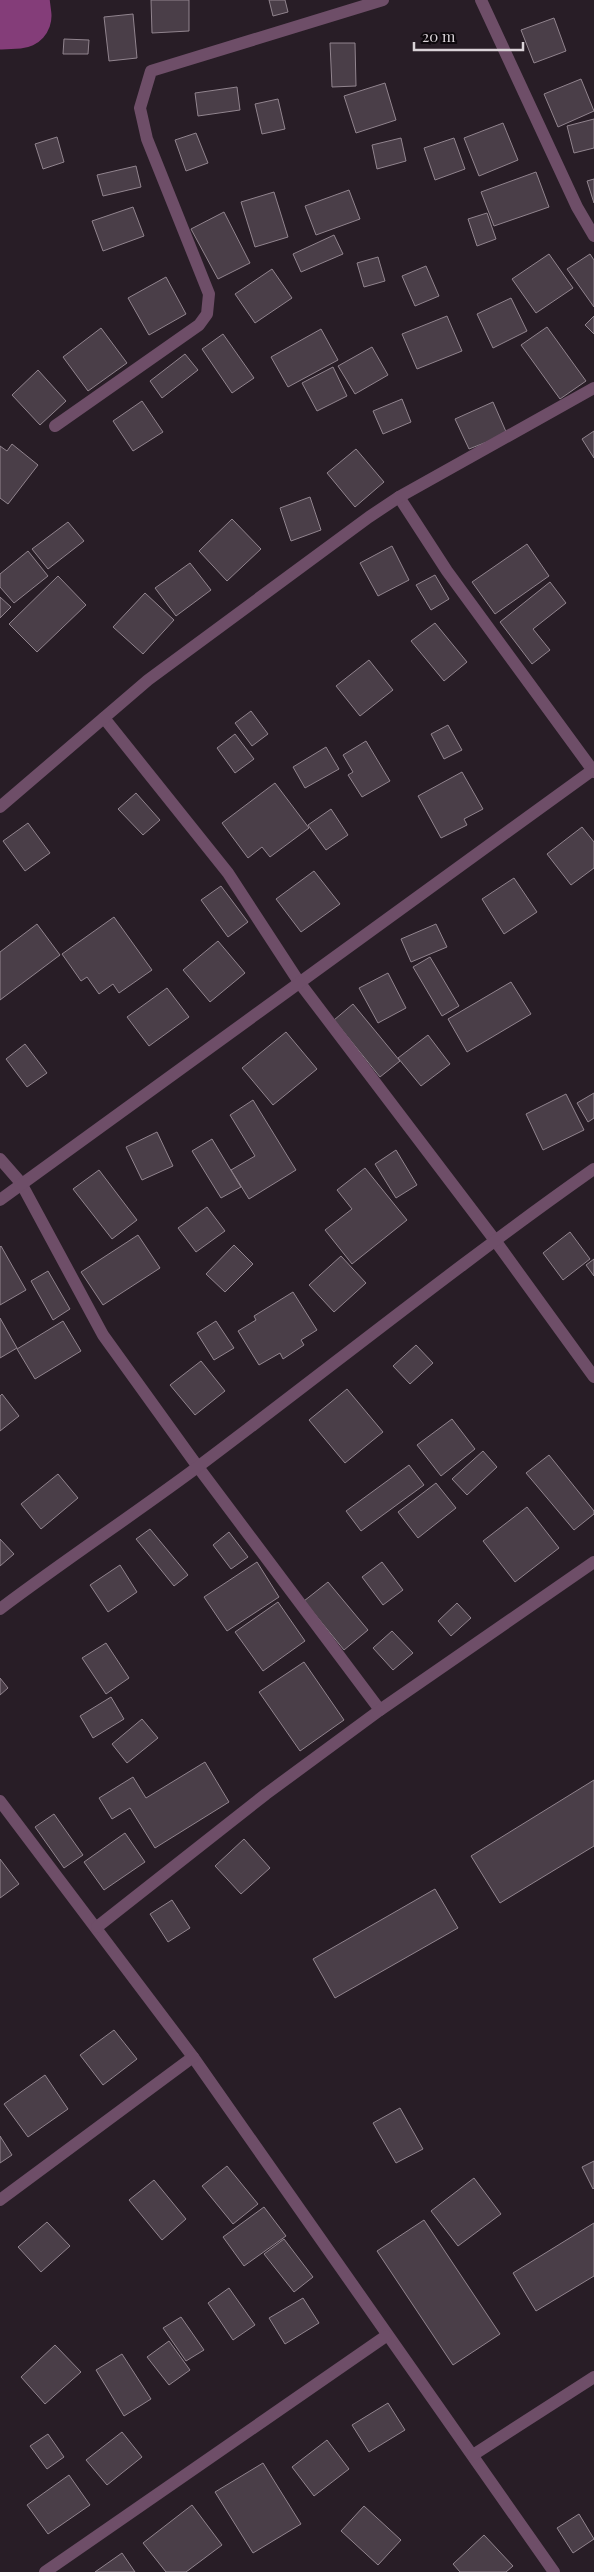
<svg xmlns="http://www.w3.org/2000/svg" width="594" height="2572" font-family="'Playfair Display',serif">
  <rect width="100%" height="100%" fill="#281d26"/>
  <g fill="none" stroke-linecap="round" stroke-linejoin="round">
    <!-- river -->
    <polyline stroke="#843d79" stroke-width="65" points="0,17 19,16 17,0"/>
  </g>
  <!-- building -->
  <g fill="#4a3e48" stroke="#91848e">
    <polygon points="151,0 189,0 189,31 152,33"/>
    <polygon points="269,0 285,0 288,12 273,16"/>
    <polygon points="133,14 137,58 109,61 104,17"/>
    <polygon points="554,18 566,51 534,63 521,30"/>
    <polygon points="64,39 89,40 88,54 63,54"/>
    <polygon points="330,43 355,43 356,86 332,87"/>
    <polygon points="581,79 594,111 558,127 544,94"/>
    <polygon points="385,83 396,120 356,133 344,96"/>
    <polygon points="237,87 240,110 198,116 195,93"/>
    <polygon points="278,99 285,129 262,134 255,104"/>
    <polygon points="594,119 594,148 574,153 567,126"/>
    <polygon points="503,123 518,160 479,176 464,138"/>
    <polygon points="196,133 208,163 186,171 175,140"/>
    <polygon points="57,137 64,162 43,169 35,144"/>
    <polygon points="401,138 406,161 377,169 372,145"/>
    <polygon points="454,138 465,169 435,180 424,148"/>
    <polygon points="136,166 141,187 103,196 97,175"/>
    <polygon points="536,172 549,207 494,226 481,192"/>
    <polygon points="594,179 594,203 587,181"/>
    <polygon points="349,190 360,219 316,235 305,206"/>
    <polygon points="274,192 288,237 255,247 241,202"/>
    <polygon points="133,207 144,236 103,251 92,221"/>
    <polygon points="224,212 250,263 218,279 191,229"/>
    <polygon points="487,213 496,239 477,246 468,219"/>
    <polygon points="334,235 343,254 301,272 293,254"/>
    <polygon points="549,254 573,288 536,313 512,279"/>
    <polygon points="590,254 594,260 594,307 567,269"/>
    <polygon points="378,257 385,281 364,287 357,263"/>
    <polygon points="426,266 439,296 415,306 402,276"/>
    <polygon points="272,269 292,298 255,323 235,294"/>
    <polygon points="166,277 186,314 149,335 128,298"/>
    <polygon points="511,298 527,331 493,348 477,314"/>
    <polygon points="447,316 462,351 417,369 402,334"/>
    <polygon points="594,316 594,334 585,325"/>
    <polygon points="547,327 586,381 560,399 521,345"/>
    <polygon points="101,328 127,363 88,391 63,357"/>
    <polygon points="321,329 338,360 288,387 271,357"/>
    <polygon points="223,334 254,378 232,393 202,349"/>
    <polygon points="372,347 388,375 355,394 338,366"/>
    <polygon points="185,354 198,370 162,398 150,381"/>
    <polygon points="333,367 347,396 317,411 302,383"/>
    <polygon points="38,370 66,401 40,425 12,395"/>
    <polygon points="402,399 411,422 383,434 373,411"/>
    <polygon points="142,401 163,432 133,451 113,421"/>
    <polygon points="493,402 507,434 469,449 455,419"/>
    <polygon points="594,431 594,458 582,439"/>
    <polygon points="12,444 38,465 8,504 0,498 0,446 7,451"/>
    <polygon points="356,449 384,482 355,507 327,473"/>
    <polygon points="310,497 321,530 291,541 280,508"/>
    <polygon points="232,519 261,549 227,581 199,551"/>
    <polygon points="68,522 84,541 48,569 32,549"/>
    <polygon points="527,544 549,576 495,614 472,582"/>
    <polygon points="392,546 409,580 378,596 360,563"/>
    <polygon points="28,551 48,576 14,603 0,587 0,574"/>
    <polygon points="190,563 211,590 176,616 155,588"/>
    <polygon points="435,575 449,599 431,610 416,585"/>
    <polygon points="58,576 86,605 37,652 9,624"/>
    <polygon points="550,582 566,603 533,629 550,650 532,664 500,622"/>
    <polygon points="145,593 174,620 143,654 113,627"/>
    <polygon points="0,597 11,607 0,618"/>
    <polygon points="435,623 467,662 444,681 411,641"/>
    <polygon points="369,660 393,690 360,716 336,686"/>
    <polygon points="251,711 268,734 252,746 235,723"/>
    <polygon points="448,725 462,750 444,759 431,734"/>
    <polygon points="235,734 254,759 235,773 217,748"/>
    <polygon points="366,741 390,781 362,797 348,775 353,772 343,755"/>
    <polygon points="326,747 339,769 305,788 293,767"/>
    <polygon points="462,772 483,809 464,819 467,825 441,838 418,796"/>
    <polygon points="275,783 309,828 270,857 262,847 248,858 222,823"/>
    <polygon points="136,793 160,820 143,835 118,809"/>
    <polygon points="331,809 348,835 326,850 308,825"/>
    <polygon points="28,823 50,853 25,871 3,841"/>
    <polygon points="582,827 594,842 594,868 571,885 547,854"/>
    <polygon points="314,871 340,904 301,932 276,899"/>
    <polygon points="514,878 537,912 504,934 482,899"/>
    <polygon points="221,886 248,922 228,937 201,900"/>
    <polygon points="114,917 152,970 119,993 113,984 99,994 87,977 81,981 62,954"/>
    <polygon points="37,924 60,955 0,1000 0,952"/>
    <polygon points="436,924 447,947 411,962 401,939"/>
    <polygon points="218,941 245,973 210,1002 183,970"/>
    <polygon points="430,957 459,1006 442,1016 413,967"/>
    <polygon points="388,973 406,1008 378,1023 359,988"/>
    <polygon points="511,982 531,1014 467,1052 448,1019"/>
    <polygon points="167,988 189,1017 149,1046 127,1017"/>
    <polygon points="353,1004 400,1061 380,1077 334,1020"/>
    <polygon points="286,1032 317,1069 273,1105 242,1068"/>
    <polygon points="428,1035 450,1064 421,1086 398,1058"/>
    <polygon points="25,1044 47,1073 27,1087 6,1059"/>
    <polygon points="594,1093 594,1118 588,1122 577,1103"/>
    <polygon points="566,1094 584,1130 543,1150 526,1114"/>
    <polygon points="253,1100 296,1170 249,1199 231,1170 255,1156 230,1115"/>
    <polygon points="157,1132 173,1166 142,1180 126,1147"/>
    <polygon points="212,1139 241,1187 221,1198 192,1151"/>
    <polygon points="396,1150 417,1185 396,1198 375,1164"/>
    <polygon points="365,1168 407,1220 352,1264 325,1230 352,1209 337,1190"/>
    <polygon points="99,1170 137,1220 112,1239 73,1189"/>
    <polygon points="207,1207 225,1231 196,1252 178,1228"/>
    <polygon points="570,1232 590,1259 563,1280 543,1253"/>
    <polygon points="138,1235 160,1268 103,1305 81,1272"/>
    <polygon points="234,1245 253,1264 225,1292 206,1274"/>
    <polygon points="1,1246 26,1290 0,1305 0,1247"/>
    <polygon points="341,1256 366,1283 334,1312 309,1285"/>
    <polygon points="594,1259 594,1276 586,1265"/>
    <polygon points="48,1271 70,1309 53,1320 31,1281"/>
    <polygon points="293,1292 317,1330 301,1340 304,1345 283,1359 280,1353 259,1365 238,1331 256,1320 254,1316"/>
    <polygon points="0,1318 17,1348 0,1358"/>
    <polygon points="63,1321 81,1351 35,1379 17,1349"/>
    <polygon points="216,1321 234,1348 214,1360 197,1333"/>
    <polygon points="416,1345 433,1363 410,1384 393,1366"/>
    <polygon points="201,1361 225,1391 195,1415 170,1385"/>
    <polygon points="347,1389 383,1432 345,1463 309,1420"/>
    <polygon points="2,1394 19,1416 0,1431 0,1396"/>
    <polygon points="452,1419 475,1449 441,1476 417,1445"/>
    <polygon points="483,1451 497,1467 467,1495 452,1479"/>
    <polygon points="549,1455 594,1511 594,1514 574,1530 526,1473"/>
    <polygon points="409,1465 424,1485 361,1531 346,1511"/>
    <polygon points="58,1474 78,1498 41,1529 21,1504"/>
    <polygon points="436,1483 456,1508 418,1538 398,1512"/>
    <polygon points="527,1507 559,1548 515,1582 483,1541"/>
    <polygon points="150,1529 188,1575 174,1586 136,1539"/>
    <polygon points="229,1532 248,1557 231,1569 213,1545"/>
    <polygon points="0,1539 14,1554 0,1566"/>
    <polygon points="257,1562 279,1597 227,1631 204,1597"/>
    <polygon points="382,1562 403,1590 383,1605 362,1577"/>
    <polygon points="120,1565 137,1592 108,1612 90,1585"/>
    <polygon points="328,1582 368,1630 344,1650 304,1601"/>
    <polygon points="278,1602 305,1641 263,1671 235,1632"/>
    <polygon points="457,1603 471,1618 451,1636 438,1621"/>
    <polygon points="392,1631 413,1653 393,1670 373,1648"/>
    <polygon points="106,1643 129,1678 106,1694 82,1658"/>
    <polygon points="304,1662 344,1720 300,1751 259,1692"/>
    <polygon points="0,1678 8,1688 0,1695"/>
    <polygon points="111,1697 124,1719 93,1738 80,1716"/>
    <polygon points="142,1719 158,1738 127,1763 112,1744"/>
    <polygon points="205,1762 229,1802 155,1848 130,1808 112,1819 99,1798 133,1777 146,1798"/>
    <polygon points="594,1780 594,1846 500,1903 471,1856"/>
    <polygon points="54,1814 83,1855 64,1868 35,1827"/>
    <polygon points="125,1833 145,1862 104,1890 84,1862"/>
    <polygon points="244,1839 270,1868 241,1894 215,1866"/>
    <polygon points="0,1859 19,1884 0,1898"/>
    <polygon points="435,1889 458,1928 335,1998 313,1959"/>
    <polygon points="172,1900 190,1928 168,1942 150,1914"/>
    <polygon points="114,2030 137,2059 103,2085 80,2055"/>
    <polygon points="45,2075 68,2109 28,2137 4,2104"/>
    <polygon points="400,2108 423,2149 396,2163 373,2123"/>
    <polygon points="0,2136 12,2155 0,2163"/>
    <polygon points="594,2161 594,2188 593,2189 582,2167"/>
    <polygon points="227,2166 258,2204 233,2224 202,2186"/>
    <polygon points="474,2178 501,2214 458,2246 431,2211"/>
    <polygon points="154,2180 186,2219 162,2240 129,2200"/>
    <polygon points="264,2207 286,2236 244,2266 223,2237"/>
    <polygon points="424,2220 500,2334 453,2365 377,2251"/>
    <polygon points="47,2222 70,2246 41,2272 18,2247"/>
    <polygon points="594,2223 594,2276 536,2311 513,2273"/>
    <polygon points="284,2239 313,2277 294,2292 264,2254"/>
    <polygon points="229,2288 255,2325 233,2340 208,2303"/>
    <polygon points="303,2298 319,2323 285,2344 269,2318"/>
    <polygon points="181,2317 204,2350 186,2361 163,2328"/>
    <polygon points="169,2341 190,2370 169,2385 147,2357"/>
    <polygon points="55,2345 81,2372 45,2404 21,2377"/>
    <polygon points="122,2354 151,2399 124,2416 96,2370"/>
    <polygon points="388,2403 405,2430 369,2452 352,2425"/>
    <polygon points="122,2432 142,2457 107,2485 86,2460"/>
    <polygon points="48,2434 64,2457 47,2469 30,2446"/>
    <polygon points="327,2440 349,2469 314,2496 292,2467"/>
    <polygon points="263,2463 301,2524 253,2553 215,2492"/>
    <polygon points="69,2475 90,2505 48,2534 27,2505"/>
    <polygon points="192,2505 222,2545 186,2572 166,2572 143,2543"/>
    <polygon points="364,2506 401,2540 378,2565 341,2531"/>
    <polygon points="579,2514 594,2539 573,2553 557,2528"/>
    <polygon points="484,2535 513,2566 506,2572 460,2572 453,2564"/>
    <polygon points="122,2553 135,2572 95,2572"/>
  </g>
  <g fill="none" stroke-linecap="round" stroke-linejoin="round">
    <!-- minor -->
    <g stroke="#6e4e68" stroke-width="12">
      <polyline points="481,0 577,207 594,236"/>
      <polyline points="55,426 199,325 207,314 209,294 147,139 140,108 151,71 383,0"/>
      <polyline points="399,497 447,571 594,772"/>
      <polyline points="104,718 228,873 299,982 494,1239 594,1377"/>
      <polyline points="0,807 148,680 369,517 399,497 594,388"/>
      <polyline points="0,1159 21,1183 103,1335 198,1467 380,1710"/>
      <polyline points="0,1200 594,769"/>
      <path d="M 0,1609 C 65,1560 133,1515 199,1466 C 331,1367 459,1264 594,1169"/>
      <polyline points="0,1801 193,2057 554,2572"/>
      <polyline points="97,1927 266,1794 380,1710 594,1562"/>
      <polyline points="0,2200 193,2057"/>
      <polyline points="473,2455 594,2377"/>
      <polyline points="45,2572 386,2336"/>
    </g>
  </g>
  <!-- scale -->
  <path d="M414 42v8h109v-8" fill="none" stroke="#dad3d8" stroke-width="2.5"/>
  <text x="422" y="42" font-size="15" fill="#dad3d8" stroke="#0e090d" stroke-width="4" paint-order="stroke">20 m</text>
</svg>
